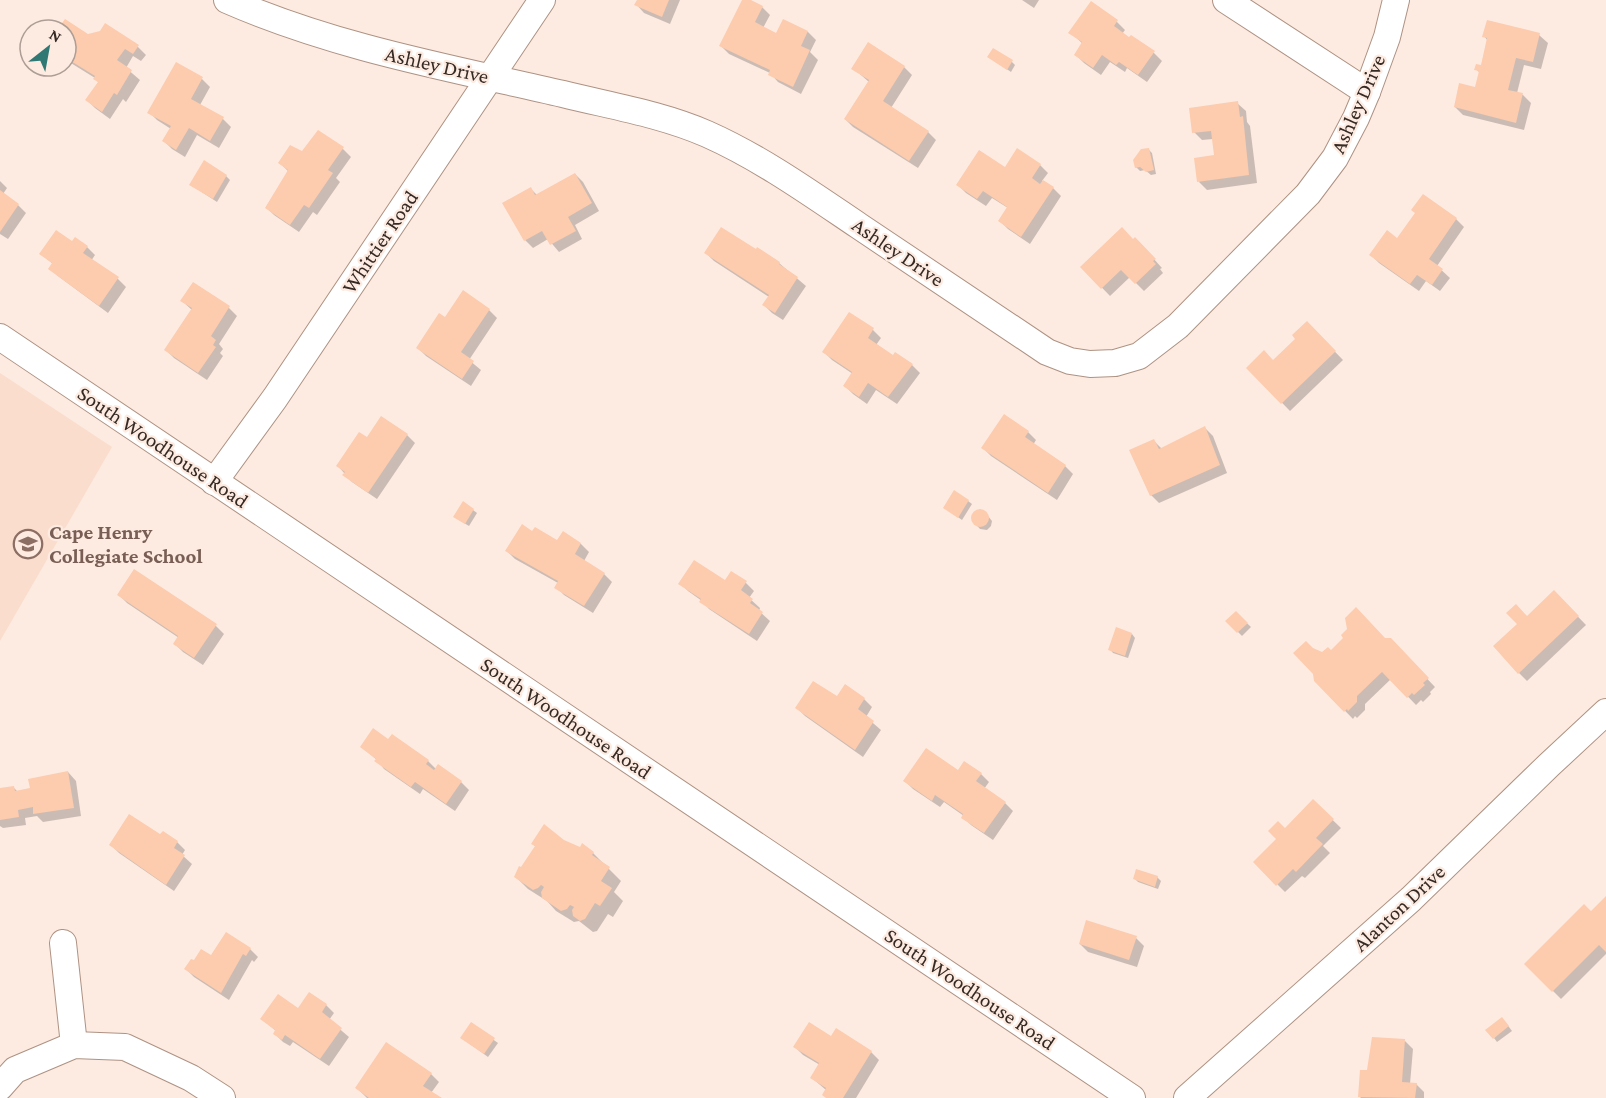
<svg xmlns="http://www.w3.org/2000/svg" width="1606" height="1098" font-family="'Crimson Pro',serif">
  <rect width="100%" height="100%" fill="#fdebe1"/>
  <!-- built -->
  <polygon fill="#faddcc" points="0,373 112,447 0,641"/>
  <!-- shadow -->
  <g fill="#0003">
    <polygon points="638,0 680,0 670,24 644,13 636,4"/>
    <polygon points="743,0 748,0 762,7 770,15 763,28 777,35 784,21 808,32 816,40 810,52 818,60 801,94 778,82 770,73 729,54 721,46"/>
    <polygon points="1022,0 1039,0 1034,8"/>
    <polygon points="1091,3 1117,22 1125,30 1122,34 1154,53 1162,61 1147,82 1127,68 1125,72 1110,62 1101,75 1084,63 1076,55 1083,44 1070,32"/>
    <polygon points="65,21 88,36 138,47 146,55 141,61 133,56 126,68 140,80 126,102 123,99 110,119 95,108 87,100 99,83 95,78 66,60 66,30 59,30"/>
    <polygon points="1539,35 1548,43 1541,69 1524,65 1517,93 1523,95 1531,103 1524,130 1463,115 1455,107 1476,89 1480,73 1476,69 1482,67 1488,41 1484,36"/>
    <polygon points="868,44 904,67 912,75 891,108 928,132 936,140 918,168 853,127 845,119 869,82 853,68"/>
    <polygon points="989,57 1012,62 1015,65 1011,72"/>
    <polygon points="177,64 202,79 210,87 200,105 223,119 231,127 219,148 197,135 185,157 172,149 164,141 171,129 157,120 149,112"/>
    <polygon points="1237,103 1246,111 1247,122 1250,126 1257,183 1207,190 1199,182 1216,156 1213,139 1202,140 1194,132"/>
    <polygon points="343,149 351,157 336,178 340,182 317,215 313,212 299,232 274,215 266,207 289,172 280,163 303,153"/>
    <polygon points="1149,150 1152,153 1156,174 1151,175 1145,170 1140,171 1136,167"/>
    <polygon points="1040,165 1048,173 1042,181 1053,188 1061,196 1030,244 1008,229 1000,221 1008,208 992,198 986,206 966,193 958,185 1005,169"/>
    <polygon points="575,174 583,182 599,211 575,225 582,239 559,252 548,239 533,248 525,240 531,189 537,195"/>
    <polygon points="226,176 230,180 217,202 191,185"/>
    <polygon points="0,181 7,188 3,194 18,205 26,213 8,239 0,234"/>
    <polygon points="1424,196 1456,219 1464,227 1437,266 1450,278 1440,291 1426,281 1419,291 1379,263 1371,255 1398,240 1417,214"/>
    <polygon points="1133,241 1143,247 1162,268 1160,269 1163,273 1144,291 1130,277 1110,296 1082,267"/>
    <polygon points="73,244 87,247 95,255 91,261 118,279 126,287 108,313 58,276 50,268 53,264 41,254"/>
    <polygon points="706,253 779,263 806,286 783,320 772,313 764,305 769,297 714,261"/>
    <polygon points="194,284 229,308 237,316 219,344 223,349 220,353 223,356 207,380 174,358 166,350 192,310 182,301"/>
    <polygon points="489,310 497,318 469,360 481,370 471,386 426,356 418,348 446,319"/>
    <polygon points="850,314 873,330 881,338 876,345 893,357 912,365 920,373 897,404 876,390 867,404 853,394 845,386 853,374 832,360 824,352"/>
    <polygon points="1307,323 1343,360 1290,411 1248,368 1273,362 1298,339"/>
    <polygon points="382,418 407,435 415,443 377,499 352,482 338,466 367,440"/>
    <polygon points="1205,428 1213,436 1227,473 1159,503 1151,495 1154,441 1162,449"/>
    <polygon points="1028,432 1036,440 1033,445 1065,466 1073,474 1057,500 991,456 983,448"/>
    <polygon points="968,501 972,504 962,520 945,508"/>
    <polygon points="473,510 477,513 469,526 459,520"/>
    <polygon points="978,510 984,511 992,521 991,526 987,530 980,529 972,520 973,514"/>
    <polygon points="563,533 581,544 589,552 584,561 604,574 612,582 593,613 564,595 556,587 558,583 515,559 507,551 558,542"/>
    <polygon points="732,573 746,583 754,591 749,598 760,608 759,611 770,621 757,641 709,609 702,601 688,591 680,583 726,582"/>
    <polygon points="119,595 216,626 224,634 203,665 183,652 175,644 179,638 127,603"/>
    <polygon points="1562,600 1586,625 1527,681 1519,673 1527,618"/>
    <polygon points="1236,613 1251,627 1242,636 1227,621"/>
    <polygon points="1132,634 1135,638 1128,658 1113,653 1110,649"/>
    <polygon points="1385,639 1390,640 1435,687 1430,692 1431,694 1423,702 1421,700 1416,705 1391,679 1365,704 1365,710 1357,718 1355,716 1353,719 1315,680 1313,650 1322,654"/>
    <polygon points="837,698 864,699 872,707 866,717 881,730 863,757 805,716 797,708"/>
    <polygon points="389,741 428,761 436,769 461,782 469,790 455,811 423,789 420,794 384,769 377,760 362,747"/>
    <polygon points="68,772 76,781 81,816 43,822 37,816 25,818 26,825 3,828 0,826 0,790 14,788 18,792 32,789"/>
    <polygon points="959,772 981,774 989,782 984,789 1005,803 1013,811 993,840 971,825 963,817 964,816 944,802 940,807 913,789 905,781"/>
    <polygon points="1313,801 1341,828 1323,846 1330,853 1305,878 1302,876 1285,892 1255,862"/>
    <polygon points="161,836 177,842 185,850 182,855 192,864 174,891 119,853 111,845"/>
    <polygon points="563,841 593,853 621,881 614,892 623,901 613,917 608,914 597,931 593,932 579,921 574,922 556,911 547,901 528,889 516,877 536,847 533,844"/>
    <polygon points="1157,877 1161,881 1158,889 1138,882 1135,879"/>
    <polygon points="1606,898 1606,954 1561,999 1526,964 1591,913"/>
    <polygon points="1136,938 1144,946 1137,967 1088,952 1080,944"/>
    <polygon points="250,949 258,957 254,962 252,960 229,1000 194,977 186,969 211,958"/>
    <polygon points="326,1005 334,1013 329,1020 349,1037 329,1066 293,1042 290,1046 283,1042 275,1034 276,1031 262,1019"/>
    <polygon points="1506,1023 1512,1031 1497,1042 1494,1038"/>
    <polygon points="471,1024 498,1043 488,1057 466,1041"/>
    <polygon points="836,1031 871,1052 879,1060 856,1098 826,1098 826,1090 812,1078 820,1065 803,1055 795,1047 832,1038"/>
    <polygon points="1405,1041 1413,1049 1410,1084 1416,1084 1424,1092 1424,1098 1361,1098 1359,1096 1369,1072"/>
    <polygon points="431,1074 439,1082 431,1093 440,1098 367,1098 357,1088"/>
  </g>
  <!-- building -->
  <g fill="#fdcbad">
    <polygon points="637,0 669,0 662,17 634,5"/>
    <polygon points="742,0 751,0 763,6 755,22 776,33 783,19 808,31 801,46 810,50 793,87 768,75 770,70 719,46"/>
    <polygon points="1091,1 1118,20 1114,26 1129,37 1131,35 1155,51 1138,75 1119,62 1116,65 1102,55 1093,68 1074,55 1082,42 1068,33"/>
    <polygon points="65,19 88,34 100,31 105,23 139,45 133,54 125,49 117,60 132,70 117,95 114,93 102,112 85,100 98,82 93,79 95,76 66,58 66,30 57,30"/>
    <polygon points="1487,20 1540,33 1533,62 1516,58 1508,90 1523,93 1516,123 1454,107 1459,83 1475,87 1479,71 1474,70 1476,64 1481,65 1487,38 1482,37"/>
    <polygon points="868,42 905,66 883,101 929,131 909,161 844,119 869,80 851,69"/>
    <polygon points="993,48 1013,60 1007,70 987,57"/>
    <polygon points="176,62 203,77 191,99 224,117 210,141 189,128 176,150 162,141 171,126 147,113"/>
    <polygon points="1238,101 1240,117 1243,116 1249,175 1197,182 1194,158 1214,155 1211,131 1192,133 1189,108"/>
    <polygon points="318,130 344,147 328,170 333,173 309,208 304,205 290,225 265,208 288,170 278,163 290,145 302,151"/>
    <polygon points="1017,148 1041,164 1032,178 1040,184 1043,180 1054,187 1021,237 998,221 1007,207 983,191 977,199 956,185 979,150 1005,167"/>
    <polygon points="1149,148 1154,170 1146,172 1140,167 1135,168 1133,160 1141,149"/>
    <polygon points="204,160 227,175 213,199 189,185"/>
    <polygon points="575,173 592,203 568,217 576,231 550,245 542,231 524,241 502,203 531,187 535,195"/>
    <polygon points="0,190 19,204 0,232"/>
    <polygon points="1423,194 1457,218 1429,259 1443,269 1432,285 1417,275 1410,284 1369,255 1387,230 1397,238 1415,213 1411,210"/>
    <polygon points="721,227 756,249 757,247 780,262 779,264 798,277 775,313 762,305 769,295 704,253"/>
    <polygon points="1122,227 1133,239 1135,237 1156,259 1153,261 1156,264 1135,284 1121,270 1101,289 1080,267"/>
    <polygon points="56,230 72,241 75,237 88,246 83,253 119,277 99,306 48,269 52,263 39,254"/>
    <polygon points="193,282 230,306 211,336 216,340 213,345 216,347 198,373 164,350 192,308 180,301"/>
    <polygon points="463,290 490,309 461,352 474,361 462,379 416,348 439,313 445,317"/>
    <polygon points="849,312 874,328 868,338 893,355 895,352 913,364 888,397 868,383 859,397 843,386 852,372 822,352"/>
    <polygon points="1307,321 1336,351 1281,404 1246,368 1264,350 1273,360 1295,339 1292,335"/>
    <polygon points="1004,414 1029,431 1025,437 1066,465 1048,493 981,448"/>
    <polygon points="381,416 408,434 368,493 342,475 345,472 336,466 359,432 367,437"/>
    <polygon points="1205,426 1220,465 1150,496 1129,450 1154,439 1159,449"/>
    <polygon points="954,490 969,500 958,518 943,508"/>
    <polygon points="463,501 474,509 465,524 453,517"/>
    <circle cx="980" cy="518" r="9"/>
    <polygon points="522,524 532,531 535,527 557,540 563,531 581,543 575,554 605,573 584,606 554,588 558,581 505,551"/>
    <polygon points="694,560 725,580 731,571 747,581 741,590 753,599 750,603 763,612 749,634 699,602 701,599 678,584"/>
    <polygon points="134,569 217,624 194,658 173,644 178,636 117,595"/>
    <polygon points="1554,590 1579,616 1518,674 1493,646 1517,624 1506,613 1516,604 1527,616"/>
    <polygon points="1356,607 1385,638 1391,638 1429,678 1423,683 1425,685 1414,695 1412,693 1407,698 1382,672 1357,696 1357,702 1348,711 1347,709 1344,712 1314,681 1313,674 1293,653 1306,641 1313,648 1322,652 1328,647 1331,650 1343,638 1341,635 1347,629 1345,618"/>
    <polygon points="1236,611 1248,623 1237,633 1225,621"/>
    <polygon points="1116,627 1132,633 1125,656 1108,650"/>
    <polygon points="813,681 837,696 845,684 865,698 858,709 874,721 855,750 795,708"/>
    <polygon points="373,728 388,739 392,734 429,760 426,764 434,770 438,764 462,781 446,804 415,782 411,787 374,761 376,759 360,747"/>
    <polygon points="926,748 958,770 964,761 982,773 976,781 1006,802 984,833 961,818 963,814 935,795 932,801 903,781"/>
    <polygon points="68,771 74,808 33,814 33,807 18,810 19,817 0,820 0,788 14,786 15,791 30,788 28,779"/>
    <polygon points="1313,799 1334,819 1316,838 1323,844 1296,872 1293,869 1276,886 1253,862 1276,839 1268,831 1278,821 1285,828"/>
    <polygon points="129,814 160,834 163,831 178,841 174,848 185,855 166,885 109,845"/>
    <polygon points="544,824 564,840 580,847 582,843 594,852 592,855 610,867 601,881 612,888 600,906 595,903 585,919 580,921 573,916 572,910 574,907 570,905 567,909 561,911 542,898 541,892 544,887 541,885 538,888 533,890 514,877 519,866 521,867 535,846 531,844"/>
    <polygon points="1136,869 1158,876 1155,887 1133,879"/>
    <polygon points="1606,896 1606,952 1599,945 1552,992 1524,964 1584,904 1591,911"/>
    <polygon points="1086,920 1137,936 1129,960 1079,944"/>
    <polygon points="226,932 251,948 246,956 243,954 221,993 184,969 191,959 194,960 201,949 211,955"/>
    <polygon points="309,992 327,1004 322,1012 342,1028 320,1059 285,1035 282,1040 273,1034 275,1030 260,1019 278,994 298,1008"/>
    <polygon points="1502,1017 1509,1026 1493,1039 1485,1030"/>
    <polygon points="471,1022 495,1038 484,1054 460,1038"/>
    <polygon points="809,1022 831,1036 836,1028 872,1051 843,1098 826,1098 822,1095 826,1088 810,1078 819,1063 793,1047"/>
    <polygon points="1372,1037 1405,1039 1402,1082 1417,1083 1415,1098 1358,1097 1360,1070 1367,1070"/>
    <polygon points="386,1042 432,1073 423,1086 442,1098 369,1098 355,1088"/>
  </g>
  <g fill="none" stroke-linecap="round" stroke-linejoin="round">
    <!-- minor casing -->
    <g stroke="#ae9283" stroke-width="28">
      <g id="minor">
        <path d="M 227,0 C 334,47 450,68 563,94 C 611,106 661,114 707,134 C 761,158 810,193 859,226 C 921,268 984,310 1047,352 L 1070,361 L 1090,364 L 1115,363 L 1139,356 L 1178,326 L 1308,194 L 1335,158 L 1356,118 L 1367,92 L 1387,37 L 1396,0"/>
        <polyline points="1226,0 1367,92"/>
        <polyline points="0,337 1132,1098"/>
        <polyline points="214,482 275,398 542,0"/>
        <polyline points="63,943 74,1045"/>
        <polyline points="0,1087 15,1070 74,1045 125,1047 191,1078 222,1098"/>
        <polyline points="1187,1098 1411,899 1549,765 1606,712"/>
      </g>
    </g>
    <!-- minor -->
    <use href="#minor" stroke="#fff" stroke-width="26"/>
  </g>
  <!-- icons -->
  <defs>
    <g id="school-ring" transform="scale(1.5)"><circle r="9.5" fill="#fdebe1" stroke="#8d6e63" stroke-width="1.5"/><path d="M0-5L7-2L0 1L-7-2ZM-4 1L0 2.5L4 1V4Q0 6-4 4Z" fill="#8d6e63"/></g>
  </defs>
  <g fill-rule="evenodd">
    <use href="#school-ring" x="28" y="544"/>
  </g>
  <g text-anchor="middle" stroke-width="4.5" stroke-linejoin="round" paint-order="stroke">
    <!-- street labels -->
    <g font-size="21" fill="#352a24" stroke="#fdebe1">
      <text transform="translate(437 65) rotate(13)" y="7">Ashley Drive</text>
      <text transform="translate(1358 104) rotate(-66)" y="7">Ashley Drive</text>
      <text transform="translate(380 242) rotate(-56)" y="7">Whittier Road</text>
      <text transform="translate(898 252) rotate(34)" y="7">Ashley Drive</text>
      <text transform="translate(163 447) rotate(34)" y="7">South Woodhouse Road</text>
      <text transform="translate(566 718) rotate(34)" y="7">South Woodhouse Road</text>
      <text transform="translate(1399 908) rotate(-43)" y="7">Alanton Drive</text>
      <text transform="translate(970 989) rotate(34)" y="7">South Woodhouse Road</text>
    </g>
    <!-- education labels -->
    <g font-size="21" font-weight="bold" fill="#785e54" stroke="#fdebe1" text-anchor="start">
      <text x="49" y="539">Cape Henry<tspan x="49" dy="24">Collegiate School</tspan></text>
    </g>
  </g>
  <!-- north arrow -->
  <g transform="translate(48 48) rotate(31)"><circle r="28" fill="#fdebe1" stroke="#ad9e95" stroke-width="1.5"/>
  <path d="M0-4.5L10 22L0 15L-10 22Z" fill="#307874"/>
  <text y="-9" font-size="16" font-weight="bold" text-anchor="middle" fill="#352a24">N</text>
  </g>
</svg>
